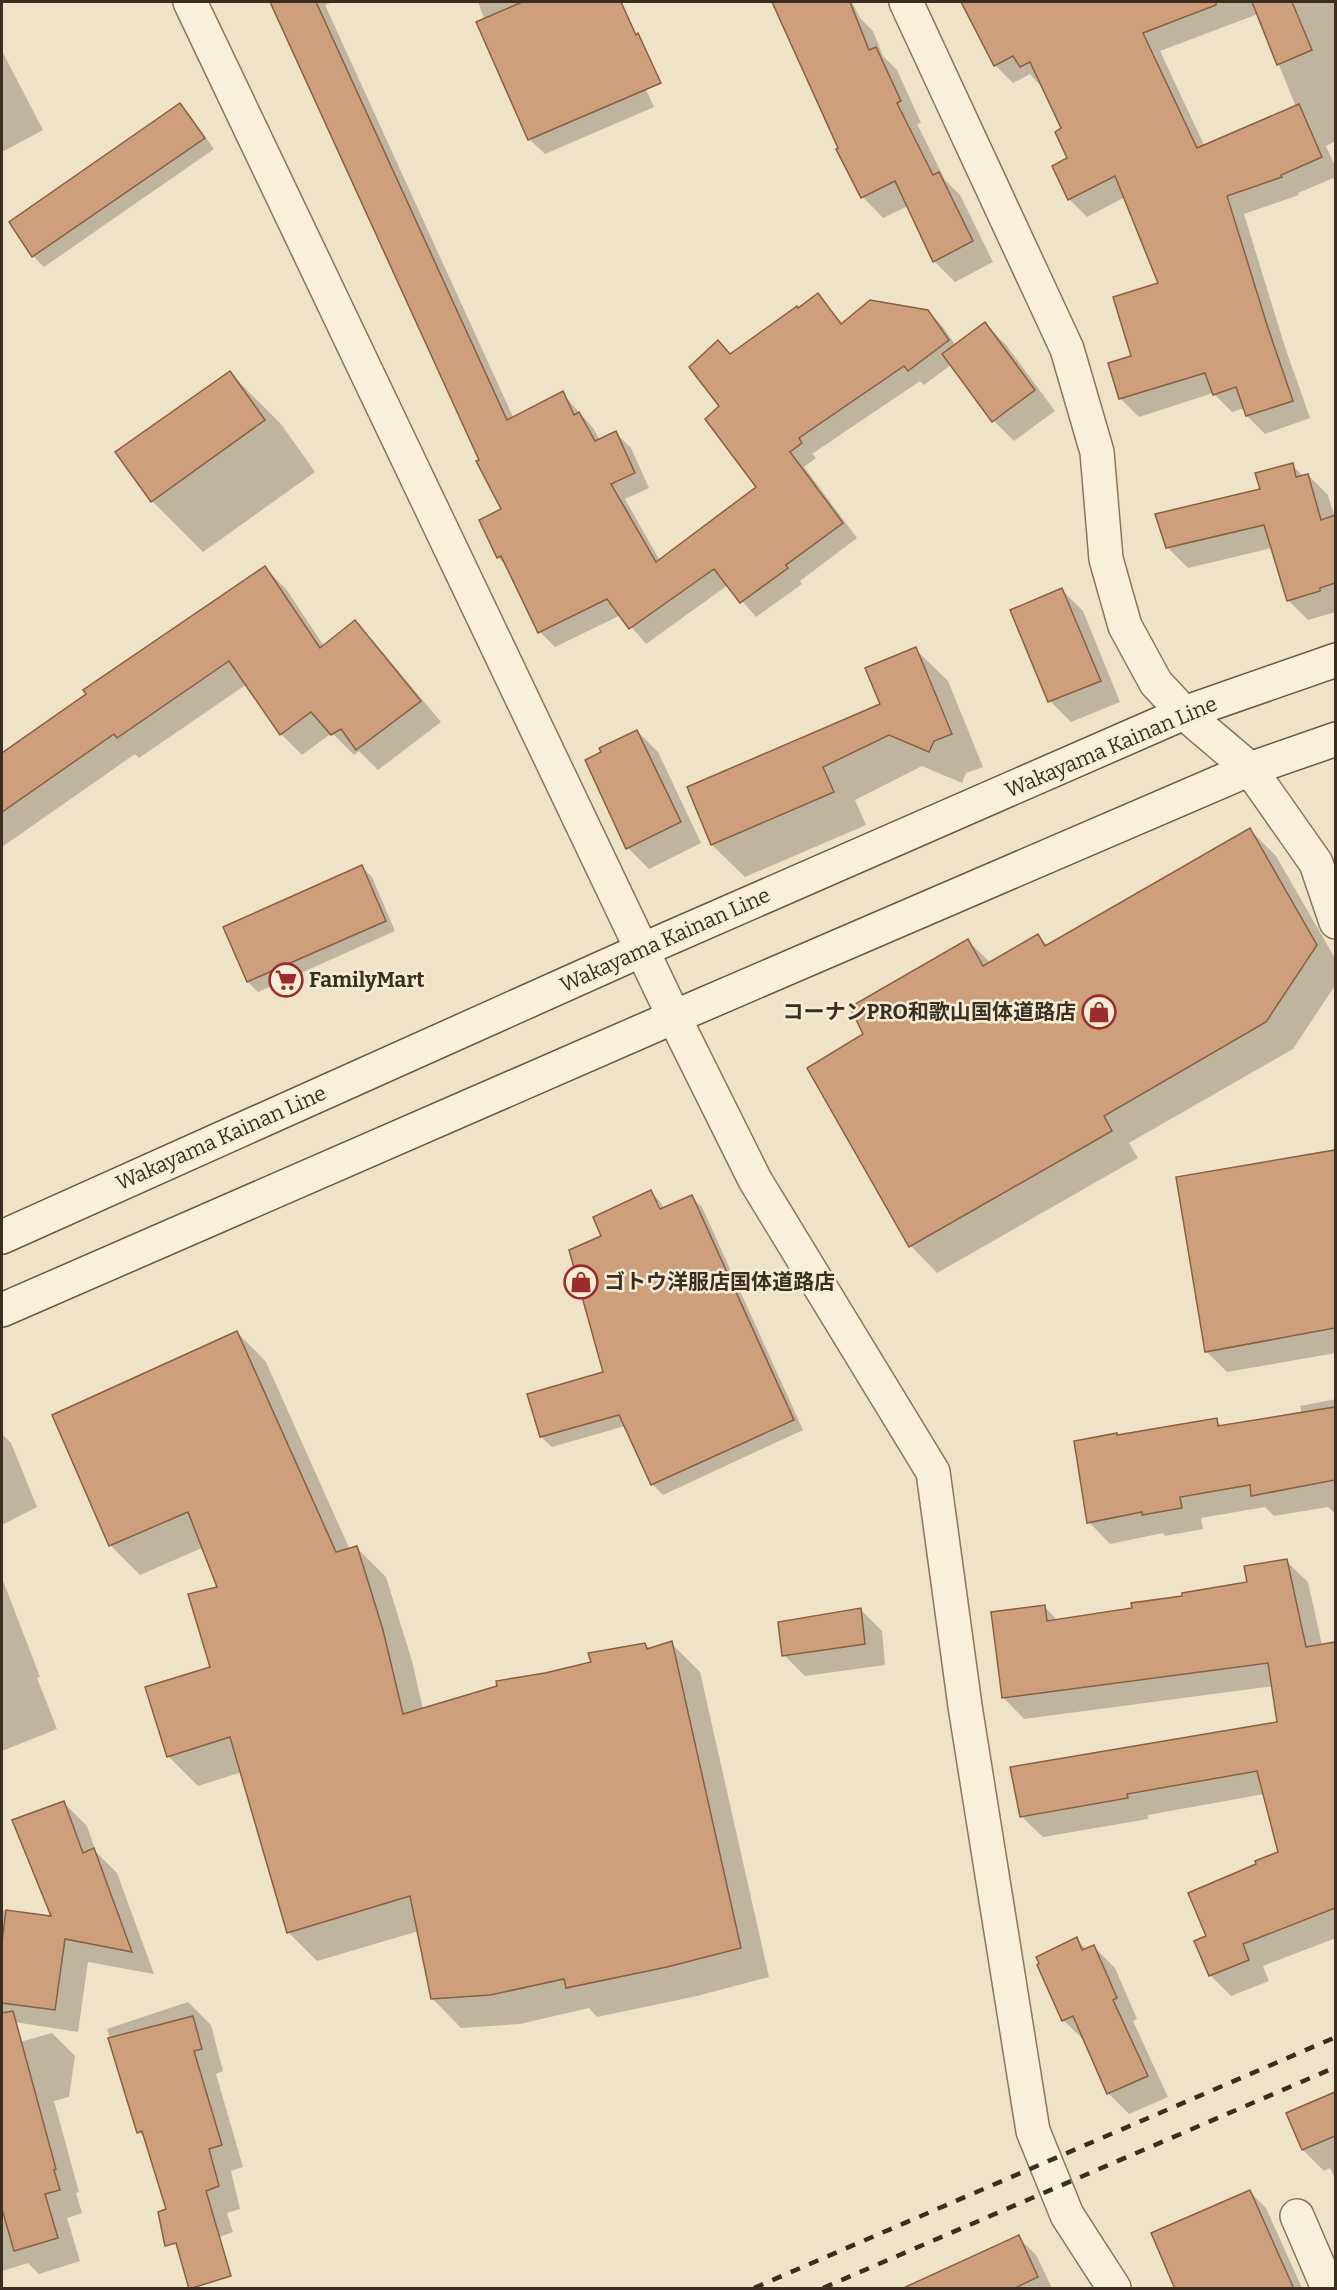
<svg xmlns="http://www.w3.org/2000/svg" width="1337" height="2290" font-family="Bitter,'Noto Sans JP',serif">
  <rect width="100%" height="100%" fill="#efe3c7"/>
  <!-- shadow -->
  <g fill="#0003" fill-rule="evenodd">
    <polygon points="271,2 333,2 325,5 514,419 562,393 594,429 600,441 616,433 631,448 649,488 625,499 660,561 758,487 722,406 731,355 818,295 843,324 928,311 943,327 956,346 985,324 1006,345 1055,411 1014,441 994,421 952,364 924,385 920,381 812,454 816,458 804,467 857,538 800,581 802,584 756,617 728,585 646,644 621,615 555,647 540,632 508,568 498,557 503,510"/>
    <polygon points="478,2 606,2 654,107 545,154 529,139"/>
    <polygon points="796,2 851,2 853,4 860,18 873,31 883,56 897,70 921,123 917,124 945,180 960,195 993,262 955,282 934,261 908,206 883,218 863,197 838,150 840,149 778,10"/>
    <path d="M 962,2 L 1336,2 L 1336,141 L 1326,146 L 1336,168 L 1336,177 L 1298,193 L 1299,195 L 1244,214 L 1285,347 L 1310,418 L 1265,434 L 1247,416 L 1245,408 L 1232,412 L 1213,393 L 1139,417 L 1121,399 L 1110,364 L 1133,357 L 1160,284 L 1125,197 L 1087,217 L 1069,199 L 1069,159 L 1063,128 L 1041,83 L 1039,84 L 1030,74 L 1013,83 L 995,65 ZM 1258,14 L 1296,107 L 1205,147 L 1160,51 Z"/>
    <polygon points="2,51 43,130 2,152"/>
    <polygon points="180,105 190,116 214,149 44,267 33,256 11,222"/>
    <polygon points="230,373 281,424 315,472 203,552 152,501"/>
    <polygon points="1292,465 1303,476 1308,475 1328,495 1336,522 1336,612 1308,620 1288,600 1272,548 1188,568 1168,548 1262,490"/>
    <polygon points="265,568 286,589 324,646 355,622 375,643 441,722 378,770 359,751 354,755 332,733 302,755 281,734 247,684 139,758 135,754 2,847 2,755"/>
    <polygon points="1062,590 1083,611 1120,702 1071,722 1050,701 1012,611"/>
    <polygon points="915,649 948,681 983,767 966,773 962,783 922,766 855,800 866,825 745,877 712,845 689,788 882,705"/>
    <polygon points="637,731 658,752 701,843 649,869 628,848"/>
    <polygon points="1250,830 1276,856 1336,960 1336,984 1293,1049 1129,1143 1138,1158 937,1273 911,1246 809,1068 865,1035 968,941 991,963 1038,936 1048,946"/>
    <polygon points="362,867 372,877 395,931 258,992 248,982"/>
    <polygon points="1336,1151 1336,1353 1227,1372 1206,1351 1178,1178"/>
    <path d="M 651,1192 L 661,1203 L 664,1209 L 691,1196 L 702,1207 L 803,1430 L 663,1495 L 652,1484 L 625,1426 L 552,1447 L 541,1437 L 529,1395 L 605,1373 L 603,1237 ZM 655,1202 L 658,1202 L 664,1215 Z"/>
    <polygon points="237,1332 266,1362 350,1550 357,1548 386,1577 412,1661 423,1709 593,1663 645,1644 650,1649 671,1643 700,1672 769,1977 697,1996 597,2017 589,2008 520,2024 461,2028 432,1998 419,1931 317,1961 288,1932 242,1772 198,1786 169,1757 147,1688 211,1668 219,1588 204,1547 140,1575 110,1545"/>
    <polygon points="1336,1399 1336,1514 1328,1507 1274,1516 1265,1507 1201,1518 1203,1529 1165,1536 1163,1533 1110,1544 1089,1522 1118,1436 1216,1420 1223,1427 1302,1414 1300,1406"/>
    <polygon points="2,1434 11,1443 37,1507 2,1525"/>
    <polygon points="1286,1561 1308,1582 1336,1708 1336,1938 1263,1966 1269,1981 1231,1996 1210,1975 1208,1937 1258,1865 1280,1852 1264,1794 1148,1815 1148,1819 1043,1837 1021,1816 1279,1723 1273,1686 1024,1719 1003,1697 1044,1606 1058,1621 1133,1609 1249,1583"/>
    <polygon points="2,1578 40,1677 37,1678 57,1729 2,1751"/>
    <polygon points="861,1610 882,1631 885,1665 805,1676 784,1655"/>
    <polygon points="63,1802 87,1826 96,1852 117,1873 154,1974 88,1962 78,2032 2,2020 2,1910 52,1916"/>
    <polygon points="1076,1939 1087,1950 1094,1947 1115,1968 1137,2019 1133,2021 1168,2097 1129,2114 1108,2093 1085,2041 1063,2020"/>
    <polygon points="188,2002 211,2025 223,2071 216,2074 243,2167 231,2171 240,2209 227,2213 233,2232 195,2246 146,2139 139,2132 107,2029"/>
    <polygon points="52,2033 75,2056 69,2097 54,2101 79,2192 76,2193 82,2213 67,2218 80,2261 39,2274 28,2263 2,2271 2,2047"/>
    <polygon points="1332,2095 1336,2099 1336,2181 1330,2168 1324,2171 1303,2150 1288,2114"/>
    <polygon points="1250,2192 1266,2208 1302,2288 1177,2288"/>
    <polygon points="1018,2237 1036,2255 1052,2288 912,2288"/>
  </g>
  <!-- building -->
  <g fill="#cd9f7d" stroke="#8a5f42" stroke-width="1.5">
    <polygon points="270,2 316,2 507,420 563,391 574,415 579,412 595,441 616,431 635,473 611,484 656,562 756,487 705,419 719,406 689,367 718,340 730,354 797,306 798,308 818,293 841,324 870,300 928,310 949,340 908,371 904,366 799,438 802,443 790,452 843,523 786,565 788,568 740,603 714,569 629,629 607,599 538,633 501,556 497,558 479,520 501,509 476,461 479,460"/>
    <polygon points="522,2 621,2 636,35 638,33 661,83 528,140 476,22"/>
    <polygon points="772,2 850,2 869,50 876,47 901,101 897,103 933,175 939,172 973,241 933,262 895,181 861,198 836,149 838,148"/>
    <polygon points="961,2 1216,2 1216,5 1143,33 1197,148 1299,104 1322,157 1281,175 1282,177 1227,196 1268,328 1293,401 1246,416 1236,387 1213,395 1205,373 1119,399 1108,363 1131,356 1113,297 1158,283 1115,176 1068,200 1052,166 1067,158 1055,132 1061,128 1030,62 1020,67 1013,56 994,66"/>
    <polygon points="1252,2 1292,2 1312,50 1277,65"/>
    <polygon points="180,103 205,138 32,257 9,222"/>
    <polygon points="985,322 1035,390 992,422 942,354"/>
    <polygon points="230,371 265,420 151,502 115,452"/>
    <polygon points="1293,463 1296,477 1308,474 1321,520 1335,515 1335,583 1320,588 1320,591 1287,601 1264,525 1166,548 1155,514 1260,489 1255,473"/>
    <polygon points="265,566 320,648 355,620 421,701 356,750 341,729 331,735 311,712 280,735 229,661 117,738 114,734 2,812 2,753 86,694 83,690"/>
    <polygon points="1062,588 1101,681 1048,702 1010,610"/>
    <polygon points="916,647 952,734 934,741 929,752 889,735 823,767 834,792 711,845 687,787 880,704 865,668"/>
    <polygon points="637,730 681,822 626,849 585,760 601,752 599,748"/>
    <polygon points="1250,828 1317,945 1266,1022 1104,1116 1112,1131 909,1247 807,1068 863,1034 850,1007 968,939 983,966 1038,934 1045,946"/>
    <polygon points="362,865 386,921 247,982 223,927"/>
    <polygon points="1335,1150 1335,1328 1205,1352 1176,1177"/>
    <polygon points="651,1190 660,1209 692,1195 794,1420 651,1485 619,1415 540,1437 527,1394 603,1372 569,1250 601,1236 593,1217"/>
    <polygon points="237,1331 336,1552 357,1546 383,1630 403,1714 497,1686 496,1681 545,1673 591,1662 588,1653 645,1643 647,1649 672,1641 741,1948 667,1967 566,1988 564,1979 490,1995 431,1999 410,1896 287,1933 230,1737 167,1757 145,1687 210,1667 188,1594 217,1587 188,1512 109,1546 52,1415"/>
    <polygon points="1335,1407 1335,1480 1251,1496 1250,1485 1180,1497 1182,1508 1142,1515 1142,1512 1087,1523 1074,1441 1117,1433 1117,1435 1217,1418 1218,1426"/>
    <polygon points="1287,1559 1306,1647 1335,1642 1335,1908 1243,1944 1249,1960 1209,1976 1194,1941 1206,1936 1188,1893 1256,1864 1255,1861 1278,1852 1257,1771 1127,1794 1128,1798 1020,1817 1010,1767 1277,1722 1268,1663 1002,1698 991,1612 1045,1605 1047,1621 1132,1608 1131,1603 1182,1596 1182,1593 1247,1582 1244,1566"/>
    <polygon points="861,1608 865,1644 782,1656 778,1622"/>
    <polygon points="64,1801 83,1853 94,1848 132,1952 65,1939 55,2010 2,2003 2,1942 6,1910 51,1916 12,1820"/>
    <polygon points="1077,1937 1082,1950 1094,1945 1117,1998 1113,2000 1148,2076 1107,2094 1073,2016 1062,2021 1037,1965 1039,1963 1036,1957"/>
    <polygon points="13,2011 56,2169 54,2170 60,2190 45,2194 58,2238 14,2251 2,2209 2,2013"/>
    <polygon points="193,2016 202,2049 194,2051 222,2145 209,2149 219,2186 206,2191 231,2276 189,2289 176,2243 165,2246 158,2212 166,2209 142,2131 137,2133 108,2038"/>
    <polygon points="1335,2092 1335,2136 1302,2150 1286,2113"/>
    <polygon points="1250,2190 1294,2289 1175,2289 1151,2233"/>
    <polygon points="1019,2235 1038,2277 1013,2289 901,2289"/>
  </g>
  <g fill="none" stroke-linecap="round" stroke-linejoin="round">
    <!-- street casing -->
    <g stroke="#8b755c" stroke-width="36">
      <g id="street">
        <polyline points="190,2 674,1017 755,1180 933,1472 965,1706 1033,2131 1067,2215 1114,2288"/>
        <polyline points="906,2 1067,349 1097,452 1106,559 1125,626 1156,683 1184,713 1250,769 1316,863 1336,922"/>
        <polyline points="1297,2216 1328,2288"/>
      </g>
    </g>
    <!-- secondary casing -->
    <g stroke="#6d563f" stroke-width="36">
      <g id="secondary">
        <polyline points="2,1237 642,950 1184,713 1336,660"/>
        <polyline points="2,1310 674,1017 1250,769 1336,739"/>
      </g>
    </g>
    <!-- street -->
    <use href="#street" stroke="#f9f0db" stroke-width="33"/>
    <!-- secondary -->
    <use href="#secondary" stroke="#f9f0db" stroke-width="33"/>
    <!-- rail -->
    <g stroke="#3b2d20" stroke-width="4.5" stroke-dasharray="10 10" stroke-linecap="butt">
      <polyline points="754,2288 1336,2037"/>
      <polyline points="823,2288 1336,2067"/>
    </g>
  </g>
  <!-- icons -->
  <defs>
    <g id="supermarket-ring" transform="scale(1.725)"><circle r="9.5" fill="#f6edd7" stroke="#9a2c2c" stroke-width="1.5"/><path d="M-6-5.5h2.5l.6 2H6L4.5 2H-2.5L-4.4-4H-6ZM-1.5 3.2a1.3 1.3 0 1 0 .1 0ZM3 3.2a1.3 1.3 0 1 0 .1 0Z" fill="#9a2c2c"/></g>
    <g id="shop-ring" transform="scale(1.725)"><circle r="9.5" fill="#f6edd7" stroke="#9a2c2c" stroke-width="1.5"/><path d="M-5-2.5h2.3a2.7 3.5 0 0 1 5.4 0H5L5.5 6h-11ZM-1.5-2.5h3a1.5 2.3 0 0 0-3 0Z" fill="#9a2c2c"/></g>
  </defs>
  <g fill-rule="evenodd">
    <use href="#supermarket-ring" x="286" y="980"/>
    <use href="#shop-ring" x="1099" y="1012"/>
    <use href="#shop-ring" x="581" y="1282"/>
  </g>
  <g text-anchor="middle" stroke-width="5" stroke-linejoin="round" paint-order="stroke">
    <!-- street labels -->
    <g font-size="21" fill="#3b2d20" stroke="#f6edd7">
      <text transform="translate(1111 747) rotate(-23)" y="7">Wakayama Kainan Line</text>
      <text transform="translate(665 940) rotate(-24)" y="7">Wakayama Kainan Line</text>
      <text transform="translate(221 1138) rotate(-24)" y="7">Wakayama Kainan Line</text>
    </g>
    <!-- poi labels -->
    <g font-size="21" font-weight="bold" fill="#3b2d20" stroke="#f6edd7" text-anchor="start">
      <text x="309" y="987">FamilyMart</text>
      <text x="1076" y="1019" text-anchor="end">コーナンPRO和歌山国体道路店</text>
      <text x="604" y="1289">ゴトウ洋服店国体道路店</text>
    </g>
  </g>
  <!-- border -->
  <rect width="1337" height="2290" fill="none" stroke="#3b2d20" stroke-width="6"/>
</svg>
